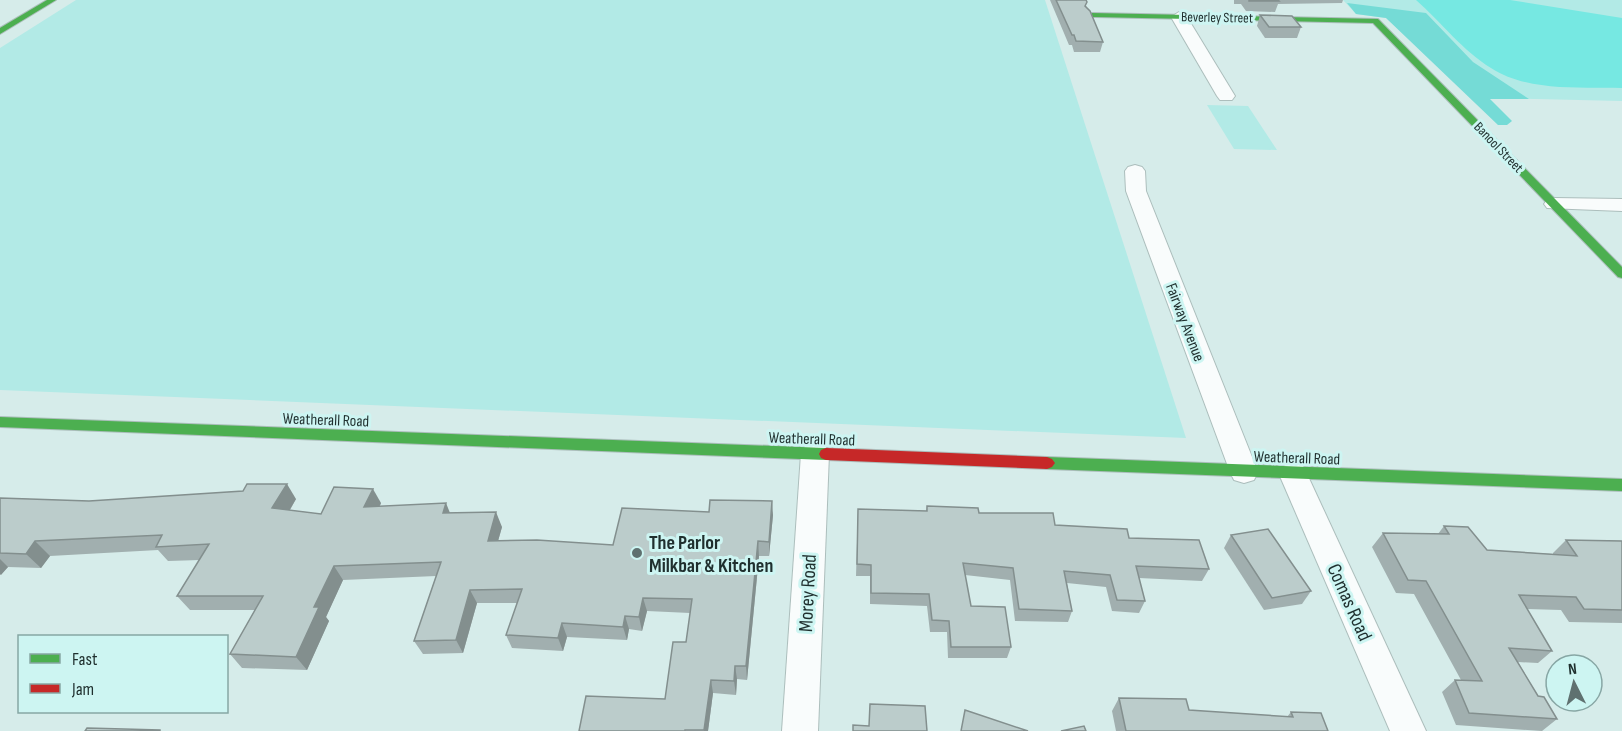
<svg xmlns="http://www.w3.org/2000/svg" width="1622" height="731" font-family="'Sofia Sans Condensed',sans-serif">
  <rect width="100%" height="100%" fill="#d6ecea"/>
  <!-- green -->
  <g fill="#b2eae6">
    <polygon points="76,0 1045,0 1186,438 0,390 0,48"/>
    <polygon points="1343,0 1622,0 1622,101 1489,98 1427,55 1386,18 1356,14"/>
    <polygon points="1207,105 1248,106 1277,150 1234,149"/>
  </g>
  <!-- forest -->
  <polygon fill="#75dbd6" points="1347,3 1426,13 1473,62 1529,99 1490,99 1512,121 1507,125 1498,125 1386,18 1356,14"/>
  <!-- water -->
  <path fill="#76e8e2" d="M 1416,0 L 1510,0 L 1622,18 L 1622,88 C 1580,87 1528,92 1491,68 C 1463,51 1441,22 1416,0 Z"/>
  <g fill="none" stroke-linecap="round" stroke-linejoin="round">
    <!-- street casing -->
    <g stroke="#acbebc" stroke-width="2">
      <g id="street">
        <polygon points="1179,12 1187,17 1235,96 1232,100 1220,100 1217,96 1171,17"/>
        <polygon points="1135,165 1142,167 1145,171 1146,191 1258,472 1254,480 1244,483 1234,480 1230,472 1126,191 1125,171 1128,167"/>
        <polygon points="1554,198 1622,199 1622,211 1547,208 1544,204 1547,200"/>
        <polygon points="815,443 825,446 829,454 818,731 782,731 801,454 805,446"/>
        <polygon points="1293,463 1303,466 1307,474 1426,731 1390,731 1279,474 1283,466"/>
      </g>
    </g>
    <!-- fast casing -->
    <g stroke="#acbebc" stroke-width="2">
      <g id="fast">
        <polygon points="47,0 56,0 0,34 0,28"/>
        <polygon points="1092,13 1378,19 1622,267 1622,278 1618,277 1373,23 1095,17 1092,17"/>
        <polygon points="0,417 826,448 831,450 833,454 831,458 826,460 0,427"/>
        <polygon points="1047,457 1622,479 1622,491 1047,469 1042,467 1039,463 1042,459"/>
      </g>
    </g>
    <!-- jam casing -->
    <g stroke="#acbebc" stroke-width="2">
      <polygon id="jam" points="826,448 1047,457 1052,459 1055,463 1052,467 1047,469 826,460 821,458 819,454 821,450"/>
    </g>
    <!-- street -->
    <use href="#street" fill="#f9fcfc" fill-rule="evenodd"/>
    <!-- fast -->
    <use href="#fast" fill="#4caf50" fill-rule="evenodd"/>
    <!-- jam -->
    <use href="#jam" fill="#c62828" fill-rule="evenodd"/>
  </g>
  <!-- wall -->
  <g fill="#a1afaf">
    <polygon points="1050,0 1086,0 1086,6 1103,42 1100,52 1074,52 1072,45 1069,45"/>
    <polygon points="1234,0 1343,0 1342,3 1278,4 1275,12 1246,11 1241,4 1234,4"/>
    <polygon points="1260,15 1301,27 1297,38 1265,38 1257,26"/>
    <polygon points="0,498 89,501 296,499 290,510 321,514 381,503 380,506 450,513 502,527 498,541 613,545 773,515 769,556 759,556 747,680 737,679 736,695 713,693 708,731 579,731 665,699 686,642 690,613 647,611 642,631 629,629 627,640 567,637 563,651 512,648 506,635 517,603 477,603 463,653 423,654 414,641 436,576 343,580 326,617 329,621 307,670 242,668 230,654 255,610 190,610 177,596 200,560 168,561 158,550 50,556 41,568 8,567 0,575"/>
    <polygon points="927,506 1055,525 1129,538 1209,569 1202,581 1139,578 1145,601 1139,613 1112,611 1106,587 1067,583 1072,611 1068,622 1015,621 1010,580 965,575 971,606 1011,647 1007,658 948,658 947,632 930,632 927,606 870,604 870,576 856,576 858,509 926,511"/>
    <polygon points="1444,526 1487,550 1553,554 1553,553 1566,540 1622,541 1622,623 1569,622 1561,610 1527,609 1552,651 1538,663 1518,662 1538,696 1557,719 1542,731 1456,725 1442,692 1455,680 1461,680 1414,594 1396,593 1372,547 1383,533 1438,534"/>
    <polygon points="1231,535 1311,591 1302,604 1264,610 1224,548"/>
    <polygon points="1119,698 1189,710 1287,717 1291,712 1328,731 1116,731 1112,711"/>
  </g>
  <!-- shaded-wall -->
  <g fill="#838f8e">
    <polygon points="287,484 296,499 282,523 272,508"/>
    <polygon points="373,489 381,503 372,521 364,507"/>
    <polygon points="772,501 773,515 769,556 769,542"/>
    <polygon points="446,503 452,518 443,513"/>
    <polygon points="496,512 502,527 494,555 488,541"/>
    <polygon points="35,541 50,556 41,568 26,554"/>
    <polygon points="758,541 759,556 747,680 746,666"/>
    <polygon points="0,559 8,567 1,575 0,574"/>
    <polygon points="334,566 343,580 326,617 329,621 307,670 296,657 314,607"/>
    <polygon points="470,590 477,603 463,653 456,640"/>
    <polygon points="643,598 647,611 642,631 639,617"/>
    <polygon points="625,616 629,629 627,640 623,627"/>
    <polygon points="562,623 567,637 563,651 558,638"/>
    <polygon points="735,666 737,679 736,695 734,681"/>
    <polygon points="711,680 713,693 708,731 704,731"/>
  </g>
  <!-- building -->
  <g fill="#bbcccb" stroke="#838f8e" stroke-width="1.5">
    <polygon points="1056,0 1086,0 1087,2 1085,6 1090,11 1103,42 1076,41 1074,35 1072,35"/>
    <polygon points="1249,0 1278,0 1279,1 1249,1"/>
    <polygon points="1260,15 1292,16 1301,27 1269,27"/>
    <polygon points="247,484 287,484 272,508 321,514 334,487 373,489 364,507 446,503 443,513 496,512 488,541 537,540 613,545 622,508 709,512 710,500 772,501 769,542 758,541 746,666 735,666 734,681 711,680 704,730 685,730 685,731 579,731 586,696 665,699 673,642 686,642 692,599 643,598 639,617 625,616 623,627 562,623 558,638 506,635 522,589 470,590 456,640 414,641 441,562 334,566 314,607 319,607 296,657 230,654 263,596 177,596 209,544 156,547 162,535 35,541 26,554 0,553 0,498 89,501 243,491"/>
    <polygon points="927,506 978,508 979,513 1053,513 1055,525 1127,529 1129,538 1199,540 1209,569 1136,566 1145,601 1117,600 1110,575 1064,571 1072,611 1019,609 1013,568 963,563 971,606 1005,607 1011,647 951,647 949,621 932,620 929,594 871,593 871,565 857,564 858,509 927,511"/>
    <polygon points="1444,526 1468,527 1487,550 1577,556 1566,540 1622,541 1622,610 1584,609 1576,597 1519,595 1552,651 1509,648 1538,696 1544,697 1557,719 1469,713 1455,680 1482,681 1426,581 1408,580 1383,533 1449,534"/>
    <polygon points="1268,529 1311,591 1272,598 1231,535"/>
    <polygon points="1119,698 1186,699 1189,710 1293,717 1291,712 1321,713 1328,731 1126,731"/>
    <polygon points="870,704 925,706 927,731 853,731 853,725 869,726"/>
    <polygon points="965,710 1028,731 961,731"/>
    <polygon points="1084,726 1086,731 1061,731"/>
    <polygon points="87,728 160,730 160,731 85,731"/>
  </g>
  <!-- markers -->
  <circle fill="#5f7170" stroke="#cdf5f2" stroke-width="2" cx="637" cy="553" r="6"/>
  <g text-anchor="middle" stroke-width="6" stroke-linejoin="round" paint-order="stroke">
    <!-- far-street labels -->
    <g font-size="14" fill="#1f2f2e" stroke="#cdf5f2">
      <text transform="translate(1217 17) rotate(1)" y="5">Beverley Street</text>
      <text transform="translate(1499 147) rotate(46)" y="5">Banool Street</text>
    </g>
    <!-- street labels -->
    <g font-size="16" fill="#1f2f2e" stroke="#cdf5f2">
      <text transform="translate(1186 322) rotate(69)" y="6">Fairway Avenue</text>
      <text transform="translate(326 419) rotate(2)" y="6">Weatherall Road</text>
      <text transform="translate(812 438) rotate(2)" y="6">Weatherall Road</text>
      <text transform="translate(1297 457) rotate(2)" y="6">Weatherall Road</text>
    </g>
    <!-- near-poi labels -->
    <g font-size="20" font-weight="bold" fill="#1f2f2e" stroke="#cdf5f2" text-anchor="start">
      <text x="649" y="549">The Parlor<tspan x="649" dy="23">Milkbar &amp; Kitchen</tspan></text>
    </g>
    <!-- near-street labels -->
    <g font-size="20" fill="#1f2f2e" stroke="#cdf5f2">
      <text transform="translate(807 593) rotate(-87)" y="7">Morey Road</text>
      <text transform="translate(1350 602) rotate(66)" y="7">Comas Road</text>
    </g>
  </g>
  <!-- legend -->
  <rect x="18" y="635" width="210" height="78" fill="#cdf5f2" stroke="#87a6a4" stroke-width="1.5"/>
  <rect x="30" y="654" width="30" height="9" fill="#4caf50" stroke="#87a6a4" stroke-width="1.5"/>
  <text x="72" y="665" font-size="18" fill="#1f2f2e">Fast</text>
  <rect x="30" y="684" width="30" height="9" fill="#c62828" stroke="#87a6a4" stroke-width="1.5"/>
  <text x="72" y="695" font-size="18" fill="#1f2f2e">Jam</text>
  <!-- north arrow -->
  <g transform="translate(1574 683) rotate(354)"><circle r="28" fill="#cdf5f2" stroke="#87a6a4" stroke-width="1.5"/>
  <path d="M0-4.5L10 22L0 15L-10 22Z" fill="#5f7170"/>
  <text y="-9" font-size="16" font-weight="bold" text-anchor="middle" fill="#1f2f2e">N</text>
  </g>
</svg>
